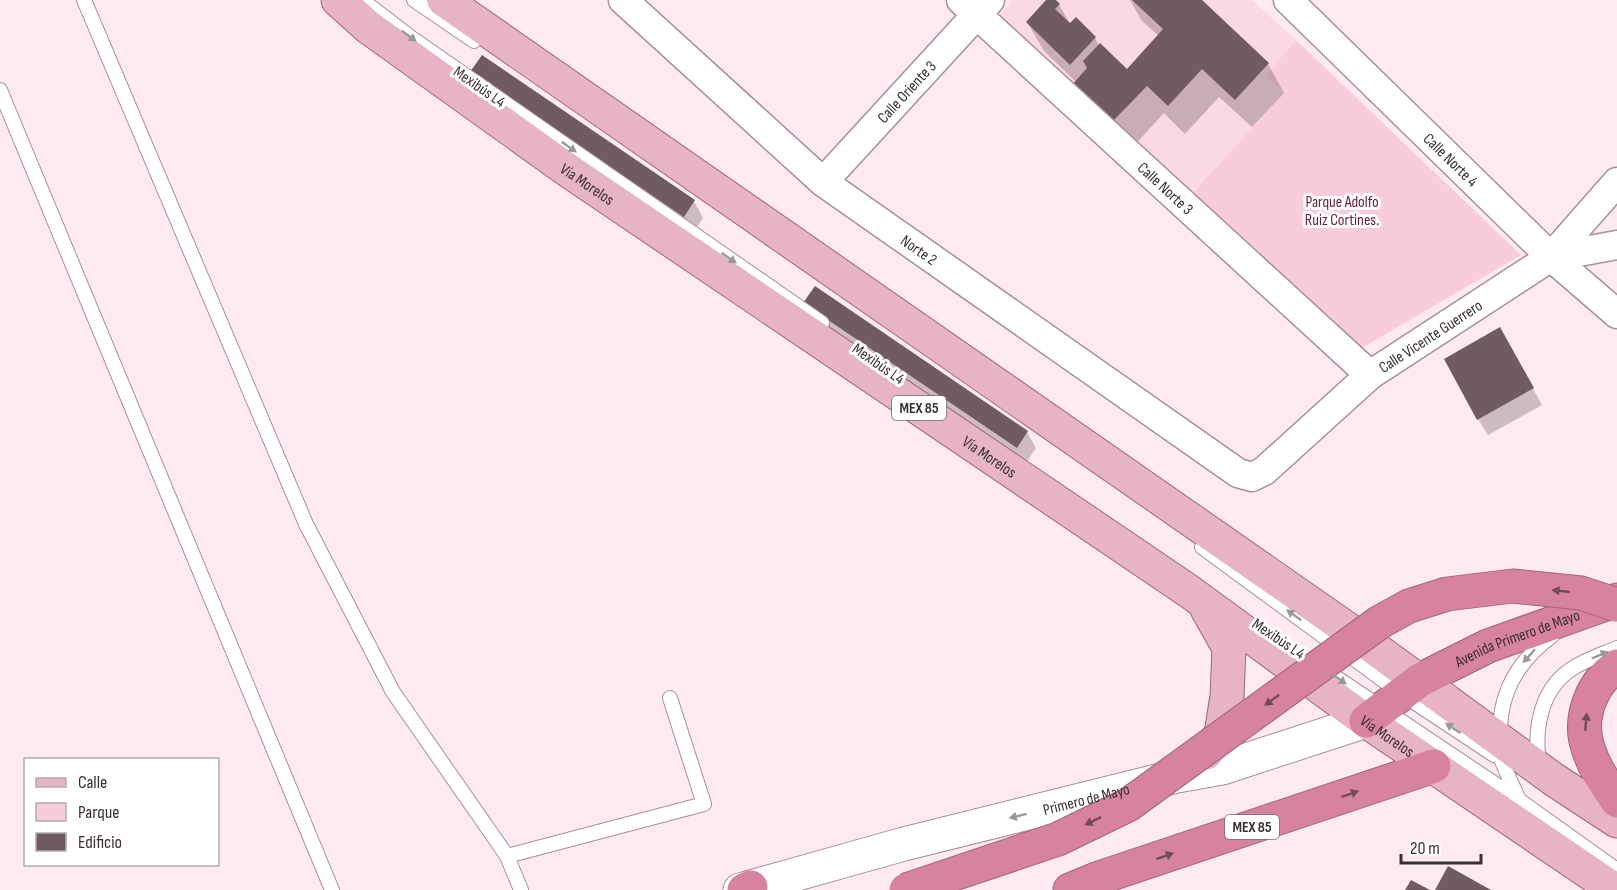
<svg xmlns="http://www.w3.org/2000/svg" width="1617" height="890" font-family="'Sofia Sans Condensed',sans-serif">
  <rect width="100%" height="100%" fill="#ffeaf0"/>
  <!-- built -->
  <polygon fill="#fbd9e3" points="1013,0 1252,0 1296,40 1266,75 1284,92 1191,195 995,20"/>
  <!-- green -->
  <polygon fill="#f8cdd9" points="1296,40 1521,255 1357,351 1191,195 1284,92 1265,76"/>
  <!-- shadow -->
  <g fill="#0003">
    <polygon points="1048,0 1054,0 1059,5 1071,25 1095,38 1099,45 1127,71 1159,36 1142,21 1130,0 1200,0 1268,64 1284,93 1252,127 1219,97 1185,134 1164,113 1129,151 1076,82 1044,51 1027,22"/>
    <polygon points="482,57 694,201 703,218 693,233 481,88"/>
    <polygon points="815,288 1027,432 1036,448 1026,463 814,319"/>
    <polygon points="1509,345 1542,405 1488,435 1478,419"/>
  </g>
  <!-- building -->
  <g fill="#705b61">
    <polygon points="1046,0 1056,0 1060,4 1055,9 1070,23 1076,17 1096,37 1070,65 1026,22"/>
    <polygon points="1132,0 1202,0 1269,63 1235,100 1202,69 1168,106 1147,86 1111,123 1071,86 1087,68 1083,61 1100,43 1127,69 1163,29"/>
    <polygon points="482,55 695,200 684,217 470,72"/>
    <polygon points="815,286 1028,431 1017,448 803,303"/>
    <polygon points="1500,327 1534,388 1477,420 1444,359"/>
    <polygon points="1448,866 1491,890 1435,890"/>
    <polygon points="1411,880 1430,890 1405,890"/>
  </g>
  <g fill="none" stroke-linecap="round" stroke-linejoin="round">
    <!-- lane casing -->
    <g stroke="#a79097" stroke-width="16">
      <g id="lane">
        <polyline points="84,0 306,524 393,692 507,856 521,890"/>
        <polyline points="362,0 413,39 822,323"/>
        <polyline points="414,0 474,41"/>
        <polyline points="0,90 332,890"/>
        <polyline points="1202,547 1402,694 1494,755"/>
        <polyline points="1319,666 1519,800 1617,870"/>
        <path d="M 1539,764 C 1534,730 1540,691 1570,670 C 1584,660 1601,655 1617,648"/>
        <path d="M 1519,800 C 1513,787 1507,774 1502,761 C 1499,752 1500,739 1500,729 C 1501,689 1521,658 1553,635"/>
        <polyline points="507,856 704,804 670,698"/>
      </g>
    </g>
    <!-- street casing -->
    <g stroke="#a79097" stroke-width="31">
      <g id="street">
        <path id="s1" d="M 623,0 L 823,182 L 1238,473 L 1252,477 L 1264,471 L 1370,375 L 1551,257 L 1617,182"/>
        <path id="s2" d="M 961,0 L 1370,375"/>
        <path id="s3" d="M 1288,0 L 1551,257 L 1617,314"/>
        <path id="s4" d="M 823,182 L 990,0"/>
        <polyline points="1551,257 1617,245"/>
      </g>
    </g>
    <!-- secondary casing -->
    <g stroke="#a79097" stroke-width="35">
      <g id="secondary">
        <path id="s5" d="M 740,890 L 904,844 L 1177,776 L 1222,768 L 1366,721"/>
      </g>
    </g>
    <!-- primary casing -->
    <g stroke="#a06579" stroke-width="35">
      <g id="primary">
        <path id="s6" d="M 338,0 L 368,27 L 566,169 L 1190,592 L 1366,721 L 1615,890"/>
        <polyline points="444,0 1362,639 1553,779 1617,821"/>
        <polyline points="1206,753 1221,734 1227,696 1229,648 1207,609"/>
      </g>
    </g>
    <!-- highway casing -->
    <g stroke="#a06579" stroke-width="35">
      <g id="highway">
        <path d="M 1617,666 C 1591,683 1578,719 1588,748 C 1594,768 1606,784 1617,801"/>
        <path id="s7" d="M 1366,721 L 1420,680 L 1488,646 L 1617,600"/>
        <polyline points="744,890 751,887"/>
        <polyline points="1070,890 1099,878 1434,766"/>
      </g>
    </g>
    <!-- lane -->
    <use href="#lane" stroke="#fff" stroke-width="14"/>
    <!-- street -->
    <use href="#street" stroke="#fff" stroke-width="28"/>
    <!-- secondary -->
    <use href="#secondary" stroke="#fff" stroke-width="33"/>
    <!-- primary -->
    <use href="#primary" stroke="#e7b4c5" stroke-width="33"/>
    <!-- highway -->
    <use href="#highway" stroke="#d7829e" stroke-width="33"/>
    <!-- highway-bridge casing -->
    <g stroke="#a06579" stroke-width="35" stroke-linecap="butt">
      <polyline id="highway-bridge" points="906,890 1058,839 1128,805 1380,622 1409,606 1447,594 1513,586 1581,593 1617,605"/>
    </g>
    <!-- highway-bridge -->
    <use href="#highway-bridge" stroke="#d7829e" stroke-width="33"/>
  </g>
  <!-- one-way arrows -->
  <defs><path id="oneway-solid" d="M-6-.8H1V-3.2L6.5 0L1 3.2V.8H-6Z" transform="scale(1.5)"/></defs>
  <g fill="#9c9899">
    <use href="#oneway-solid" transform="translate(409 36) rotate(37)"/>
    <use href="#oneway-solid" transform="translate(569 147) rotate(35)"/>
    <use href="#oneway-solid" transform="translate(729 258) rotate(35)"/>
    <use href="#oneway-solid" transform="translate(1294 615) rotate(-144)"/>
    <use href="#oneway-solid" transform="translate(1600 655) rotate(-23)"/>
    <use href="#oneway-solid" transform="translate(1529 656) rotate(132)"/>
    <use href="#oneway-solid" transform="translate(1339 679) rotate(34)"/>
    <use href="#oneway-solid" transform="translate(1453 728) rotate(-146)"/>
    <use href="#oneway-solid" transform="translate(1018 816) rotate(166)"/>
  </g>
  <g fill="#714d58">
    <use href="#oneway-solid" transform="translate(1561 591) rotate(-174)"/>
    <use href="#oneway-solid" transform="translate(1272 700) rotate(144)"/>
    <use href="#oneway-solid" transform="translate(1586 722) rotate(-85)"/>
    <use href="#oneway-solid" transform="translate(1350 794) rotate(-19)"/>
    <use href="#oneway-solid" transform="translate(1093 821) rotate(154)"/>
    <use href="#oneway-solid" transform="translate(1165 856) rotate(-19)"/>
  </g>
  <g text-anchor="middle" stroke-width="6" stroke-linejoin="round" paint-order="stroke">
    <!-- shield labels -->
    <g fill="#fff" stroke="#756e70" stroke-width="1.5">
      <rect x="892" y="396" width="54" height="24" rx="4.5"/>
      <rect x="1225" y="815" width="54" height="24" rx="4.5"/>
    </g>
    <g font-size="15" font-weight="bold" fill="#3a3033">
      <text x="919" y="413">MEX 85</text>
      <text x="1252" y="832">MEX 85</text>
    </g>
    <!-- street labels -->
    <g font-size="16" fill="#3a3033" stroke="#fff">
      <text transform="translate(480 86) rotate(35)" y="6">Mexibús L4</text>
      <text dy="6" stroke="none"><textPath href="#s4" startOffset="123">Calle Oriente 3</textPath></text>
      <text dy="6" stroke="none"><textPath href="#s3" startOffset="228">Calle Norte 4</textPath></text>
      <text dy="6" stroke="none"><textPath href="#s6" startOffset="310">Vía Morelos</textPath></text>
      <text dy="6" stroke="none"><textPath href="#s2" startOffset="278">Calle Norte 3</textPath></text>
      <text dy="6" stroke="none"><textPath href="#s1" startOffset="388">Norte 2</textPath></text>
      <text dy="6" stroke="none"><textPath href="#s1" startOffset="1020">Calle Vicente Guerrero</textPath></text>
      <text transform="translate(879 363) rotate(35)" y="6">Mexibús L4</text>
      <text dy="6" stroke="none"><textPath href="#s6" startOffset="796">Vía Morelos</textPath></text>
      <text transform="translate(1279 638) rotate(34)" y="6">Mexibús L4</text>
      <text dy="6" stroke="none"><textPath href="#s7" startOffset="174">Avenida Primero de Mayo</textPath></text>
      <text dy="6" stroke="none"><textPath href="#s6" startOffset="1282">Vía Morelos</textPath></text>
      <text dy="6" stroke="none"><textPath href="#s5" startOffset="358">Primero de Mayo</textPath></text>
    </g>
    <!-- park labels -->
    <g font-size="16" fill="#64233c" stroke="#fff">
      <text x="1342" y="207">Parque Adolfo<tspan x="1342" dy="18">Ruiz Cortines.</tspan></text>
    </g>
  </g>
  <!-- legend -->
  <rect x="24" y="758" width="195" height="108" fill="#ffffff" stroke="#b0acad" stroke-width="1.5"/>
  <rect x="36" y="778" width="30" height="9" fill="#e7b4c5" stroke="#b0acad" stroke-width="1.5"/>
  <text x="78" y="788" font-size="18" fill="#3a3033">Calle</text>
  <rect x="36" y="803" width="30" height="18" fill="#f8cdd9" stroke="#b0acad" stroke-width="1.5"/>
  <text x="78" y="818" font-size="18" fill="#3a3033">Parque</text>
  <rect x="36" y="833" width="30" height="18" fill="#705b61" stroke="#b0acad" stroke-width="1.5"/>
  <text x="78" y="848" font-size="18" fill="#3a3033">Edificio</text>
  <!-- scale -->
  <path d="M1401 854v9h80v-9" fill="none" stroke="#3a3033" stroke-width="3"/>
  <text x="1410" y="854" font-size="18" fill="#3a3033" stroke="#ffffff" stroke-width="4.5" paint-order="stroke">20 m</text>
</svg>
